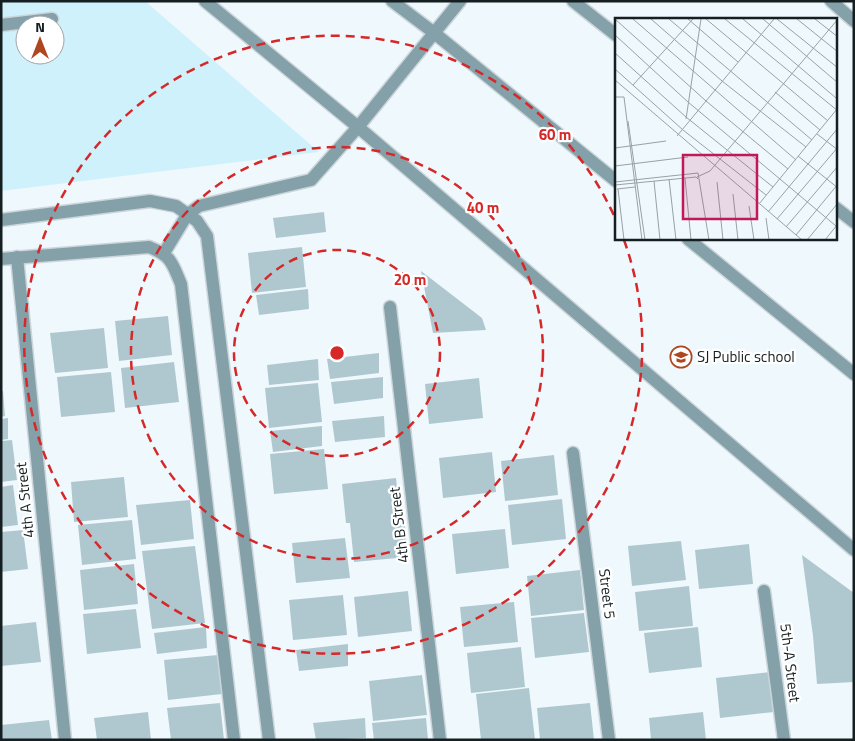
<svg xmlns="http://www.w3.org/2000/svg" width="855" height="741" font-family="'Titillium Web',sans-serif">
  <rect width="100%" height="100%" fill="#eff9fd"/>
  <!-- built -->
  <path fill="#cff1fc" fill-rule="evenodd" d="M 1,1 L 145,1 L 319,152 L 1,191 ZM 25,25 L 55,25 L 55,55 L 25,55 Z"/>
  <!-- building -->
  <g fill="#afc8d0">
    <polygon points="324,212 326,232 276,238 273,218"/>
    <polygon points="302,247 306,287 252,293 248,253"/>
    <polygon points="421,271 482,318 486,330 433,333"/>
    <polygon points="308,289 309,309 259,315 256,295"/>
    <polygon points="168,316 172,355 119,361 115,321"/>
    <polygon points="104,328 108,368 55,373 50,333"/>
    <polygon points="379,353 379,373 330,379 327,359"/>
    <polygon points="318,359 319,380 269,385 267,365"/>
    <polygon points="174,362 179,402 125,408 121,368"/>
    <polygon points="111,372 115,412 61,417 57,377"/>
    <polygon points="383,377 383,398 334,404 331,382"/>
    <polygon points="479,378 483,418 429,424 425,384"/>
    <polygon points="318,383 322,422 269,428 265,388"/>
    <polygon points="1,391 3,391 5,416 1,417"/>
    <polygon points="384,416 385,437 335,442 332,421"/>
    <polygon points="8,418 8,439 1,440 1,419"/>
    <polygon points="322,426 322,446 273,452 270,431"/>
    <polygon points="12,440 17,480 1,482 1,441"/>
    <polygon points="324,449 328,489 274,494 270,454"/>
    <polygon points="492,452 496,492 443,498 439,458"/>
    <polygon points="554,455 558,495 505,501 501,461"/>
    <polygon points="124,477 128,517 74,522 71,482"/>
    <polygon points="396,478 400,518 404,517 408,557 354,562 350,523 346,523 342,484"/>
    <polygon points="13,485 18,525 1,527 1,487"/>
    <polygon points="562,499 566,539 512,545 508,505"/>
    <polygon points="190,500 194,539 141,545 136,505"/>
    <polygon points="132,520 136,559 82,565 78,525"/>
    <polygon points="505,529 509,568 456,574 452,534"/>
    <polygon points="23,530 28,569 1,572 1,532"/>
    <polygon points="345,538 350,578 296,583 292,543"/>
    <polygon points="681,541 686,580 632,586 628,546"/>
    <polygon points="749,544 753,584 699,589 695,550"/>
    <polygon points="195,546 205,623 152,629 142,551"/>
    <polygon points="802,555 854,593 854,682 817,684 813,636"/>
    <polygon points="134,564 138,604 84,610 80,570"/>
    <polygon points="580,570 584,610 531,616 527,576"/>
    <polygon points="689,586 693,626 639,631 635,592"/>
    <polygon points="408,591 412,631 358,637 354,597"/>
    <polygon points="343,595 347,635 293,640 289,600"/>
    <polygon points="514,602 518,642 464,647 460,607"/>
    <polygon points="136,609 141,648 87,654 83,614"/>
    <polygon points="584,613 589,652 535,658 531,618"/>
    <polygon points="36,622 41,662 1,666 1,626"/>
    <polygon points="206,627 207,648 157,654 154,633"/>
    <polygon points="698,627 702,667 649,673 644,633"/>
    <polygon points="348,644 348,666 299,671 296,650"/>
    <polygon points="521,647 525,687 471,693 467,653"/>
    <polygon points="218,655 222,694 168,700 164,660"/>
    <polygon points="770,672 774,712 720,718 716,678"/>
    <polygon points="422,675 427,715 373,721 369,681"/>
    <polygon points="529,688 535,740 481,740 476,694"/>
    <polygon points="220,703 224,740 171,740 167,708"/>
    <polygon points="590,703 594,740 540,740 537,708"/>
    <polygon points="148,712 151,740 97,740 94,718"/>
    <polygon points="703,712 706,740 651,740 649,718"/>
    <polygon points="365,718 366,738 316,740 313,723"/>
    <polygon points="426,718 428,740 374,740 372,723"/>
    <polygon points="49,720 52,740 1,740 1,725"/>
  </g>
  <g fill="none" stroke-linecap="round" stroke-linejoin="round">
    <!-- minor casing -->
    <g stroke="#ccd6da" stroke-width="15">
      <g id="minor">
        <polyline points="205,1 358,127 854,550"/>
        <polyline points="392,1 433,32 616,181"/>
        <polyline points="573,1 616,35"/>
        <polyline points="831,1 854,21"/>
        <polyline points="1,25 52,19"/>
        <polyline points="836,208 854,222"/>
        <polyline points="1,220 150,201 176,206 197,221 207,236 269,740"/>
        <polyline points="688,239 854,374"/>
        <polyline points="164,253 187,215 199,206 311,180 358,127 460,1"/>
        <polyline points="17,257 65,740"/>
        <path d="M 1,259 L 149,247 C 172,256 172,263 181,284 L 234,740"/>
        <polyline points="390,307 440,740"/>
        <polyline points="573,453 609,740"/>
        <polyline points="764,591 784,740"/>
      </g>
    </g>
    <!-- minor -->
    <use href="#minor" stroke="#84a1aa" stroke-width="12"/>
  </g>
  <!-- distance rings -->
  <g fill="none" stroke="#d62828" stroke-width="2.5" stroke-dasharray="9 6">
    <circle cx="337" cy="353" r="103"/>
    <circle cx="337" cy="353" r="206"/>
    <path d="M624 240A309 309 0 1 1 616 220"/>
  </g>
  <!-- icons -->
  <defs>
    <g id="school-ring" transform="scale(1.125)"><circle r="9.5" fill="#fff" stroke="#ae4720" stroke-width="1.5"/><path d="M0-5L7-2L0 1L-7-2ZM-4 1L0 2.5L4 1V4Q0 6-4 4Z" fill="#ae4720"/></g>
  </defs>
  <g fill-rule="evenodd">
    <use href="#school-ring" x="681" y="357"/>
  </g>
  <g text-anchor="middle" stroke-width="4.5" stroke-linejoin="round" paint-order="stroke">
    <!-- poi labels -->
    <g font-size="15" fill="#151e21" stroke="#fff" text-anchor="start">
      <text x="697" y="362">SJ Public school</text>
    </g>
    <!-- street labels -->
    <g font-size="15" fill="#151e21" stroke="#fff">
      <text transform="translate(25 500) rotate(-96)" y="5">4th A Street</text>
      <text transform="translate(399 525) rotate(-97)" y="5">4th B Street</text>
      <text transform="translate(607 594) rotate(83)" y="5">Street 5</text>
      <text transform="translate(790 663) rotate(83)" y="5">5th-A Street</text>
    </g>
  </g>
  <!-- overview -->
  <g transform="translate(615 18)">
    <rect width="222" height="222" fill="#eff9fd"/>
    <path fill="none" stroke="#98a1a5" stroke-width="1" d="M 0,1 L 91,83 L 173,151M 18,1 L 181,142M 36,1 L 107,63 L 191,129M 54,1 L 197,122M 73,1 L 123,44M 91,1 L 213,103M 110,1 L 223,93M 128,1 L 221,80M 148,1 L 223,65M 162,1 L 223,50M 182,1 L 223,34M 200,1 L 223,19M 0,17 L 73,84 L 221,208M 0,35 L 71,99 L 158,169M 0,51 L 68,112 L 151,177M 0,62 L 187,222M 18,67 L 78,1M 160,74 L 205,112M 0,79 L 9,79 L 27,222M 71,101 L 86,1M 13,103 L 30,222M 202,116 L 223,132M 62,118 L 159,1M 0,130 L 51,123M 183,138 L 223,170M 0,148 L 73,139M 82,159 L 95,153 L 223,1M 70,160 L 76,222M 54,161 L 61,222M 39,163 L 45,222M 0,164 L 83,155 L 94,222M 102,164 L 108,222M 0,167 L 81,159 L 83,161M 2,171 L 20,169M 3,171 L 9,222M 118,176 L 123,222M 144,186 L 222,91M 134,188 L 139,222M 153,194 L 223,110M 151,200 L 154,222M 162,201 L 223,129M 171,209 L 223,148M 181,217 L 223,166M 192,222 L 223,185M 210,222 L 222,207"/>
    <path fill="#c2185b" fill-opacity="0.15" stroke="#c2185b" stroke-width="2.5" d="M 68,137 L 142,137 L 142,201 L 68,201 Z"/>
    <rect width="222" height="222" fill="none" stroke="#151e21" stroke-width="2.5"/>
  </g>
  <circle cx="337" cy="353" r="8" fill="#d62828" stroke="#fff" stroke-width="2.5"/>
  <g font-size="15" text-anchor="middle" font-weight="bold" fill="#d62828" stroke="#fff" stroke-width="4.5" stroke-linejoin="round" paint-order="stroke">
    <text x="555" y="140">60 m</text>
    <text x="483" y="213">40 m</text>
    <text x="410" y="285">20 m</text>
  </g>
  <!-- border -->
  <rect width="855" height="741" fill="none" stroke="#151e21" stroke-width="5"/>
  <!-- north arrow -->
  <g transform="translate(40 40)"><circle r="24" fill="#ffffff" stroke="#a1a5a6"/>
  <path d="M0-4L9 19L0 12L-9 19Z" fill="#ae4720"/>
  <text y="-8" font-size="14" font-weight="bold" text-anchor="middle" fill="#151e21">N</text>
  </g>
</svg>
